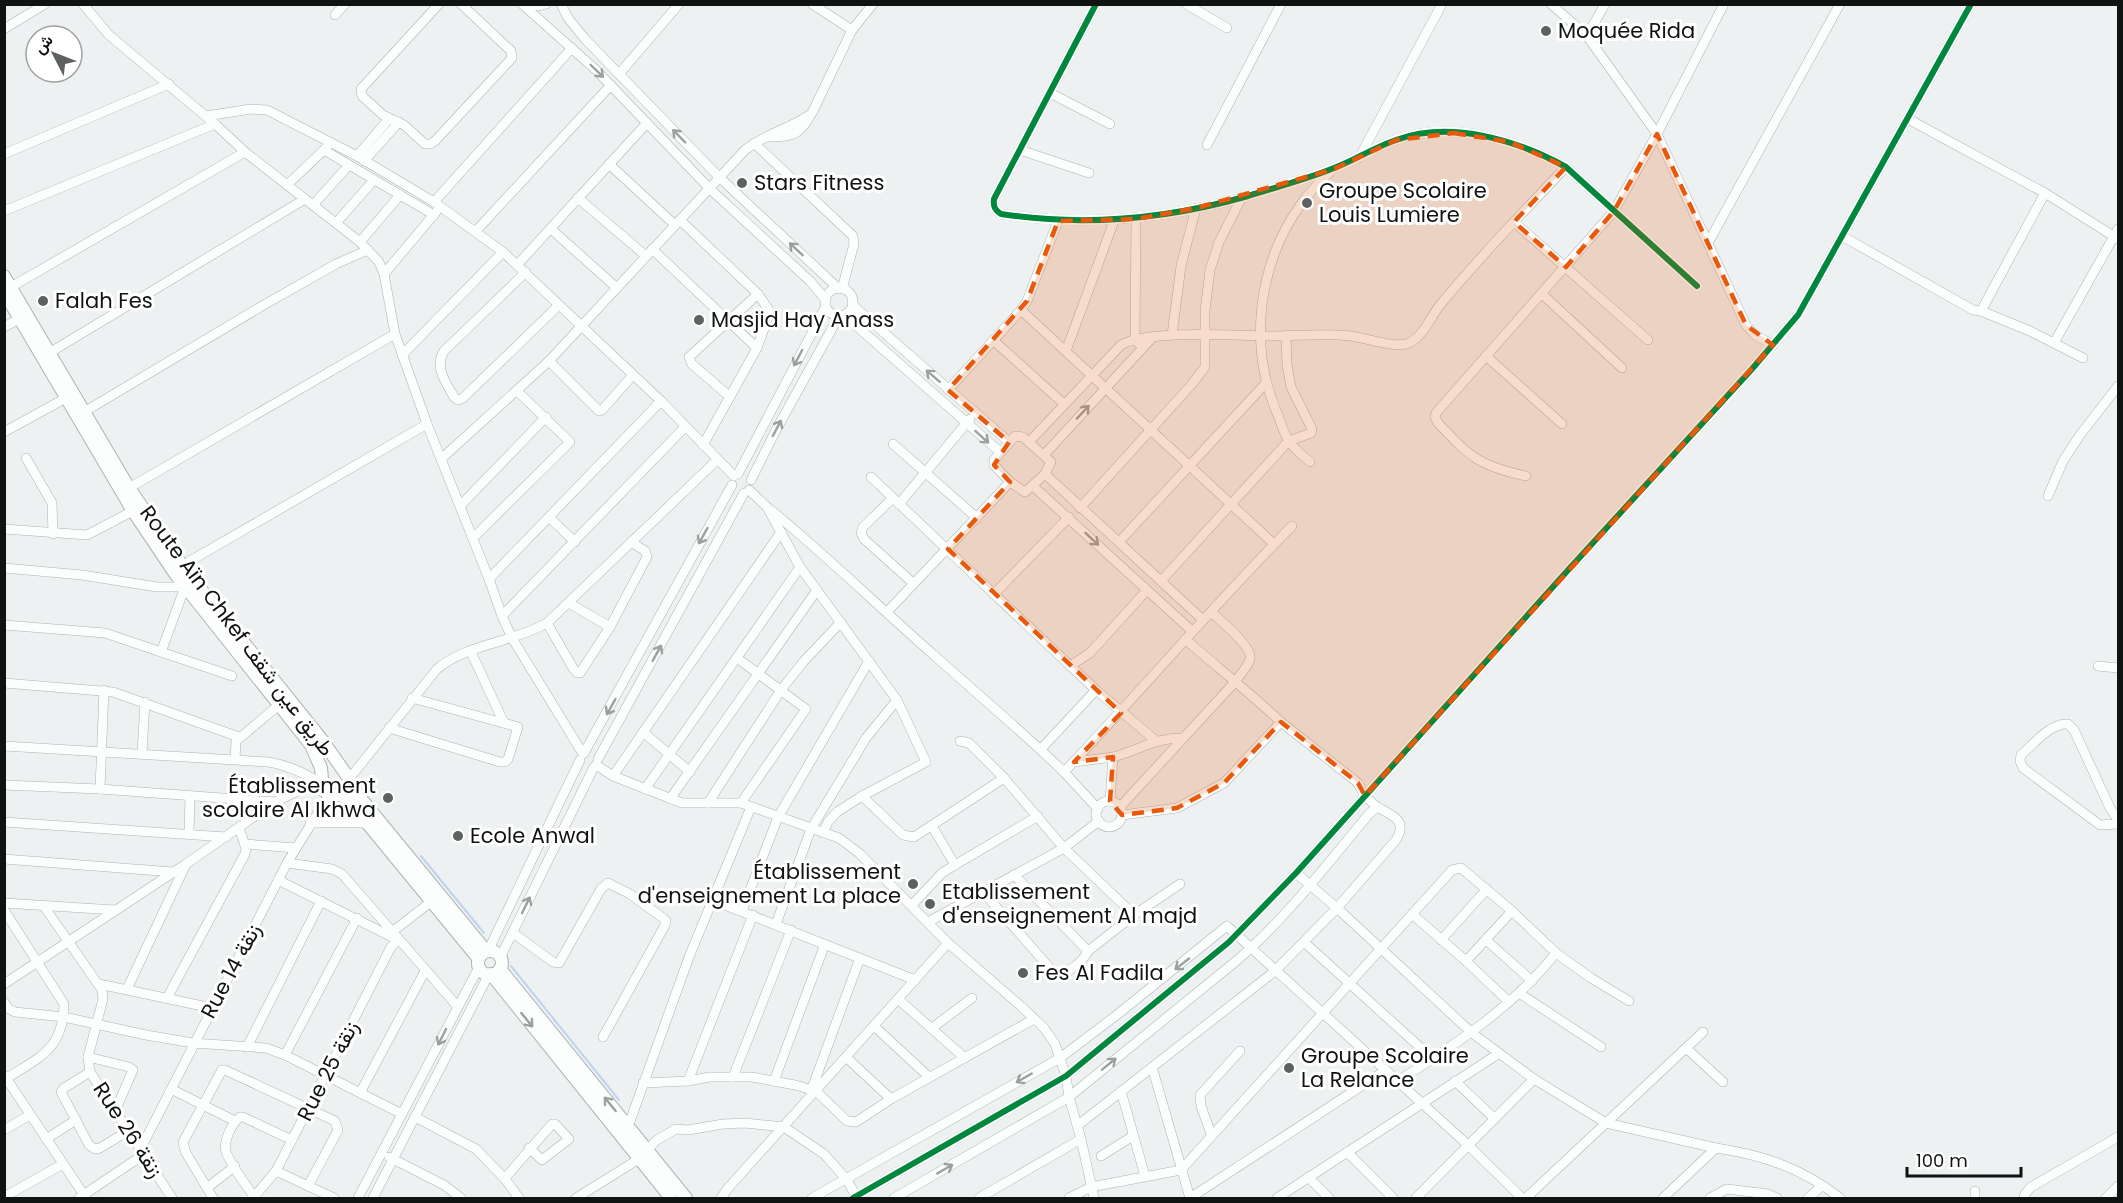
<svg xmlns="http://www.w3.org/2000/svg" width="2123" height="1203" font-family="Poppins,Vazirmatn,sans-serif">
  <rect width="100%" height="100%" fill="#edf1f1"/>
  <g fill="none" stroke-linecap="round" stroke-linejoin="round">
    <!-- stream -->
    <g stroke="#bfd4ee" stroke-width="2">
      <polyline points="421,856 484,933"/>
      <polyline points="511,966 619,1100"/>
    </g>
    <!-- minor casing -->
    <g stroke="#b0b2b2" stroke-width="10">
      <g id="minor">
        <polyline points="439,4 361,89 362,96 383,115 404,125 425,144 430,144 435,141 512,58 511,51 461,4"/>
        <polyline points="522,4 596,70 710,189 810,281 826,300"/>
        <polyline points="524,4 539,6 546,4"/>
        <polyline points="561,4 568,18 585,39 720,178 839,289"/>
        <polyline points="812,4 852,30 873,4"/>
        <path d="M 1096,4 L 994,199 C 993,207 995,210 1001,214 C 1085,227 1167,219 1248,196 C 1277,187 1307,179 1334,168 C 1355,160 1375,147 1396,140 C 1451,120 1517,140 1566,167 L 1697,286"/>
        <polyline points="1186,4 1227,28"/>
        <polyline points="1551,4 1587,36 1657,134 1746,325 1755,335 1773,345"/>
        <polyline points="335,15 345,4"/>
        <polyline points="4,29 45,4"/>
        <polyline points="1587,36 1605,4"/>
        <polyline points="619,74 679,4"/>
        <polyline points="1050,93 1110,124"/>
        <polyline points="206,116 251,109 267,110 357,156 434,202 503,252 661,401 734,476"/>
        <polyline points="1908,119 2045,193 2118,239"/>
        <polyline points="215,124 245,152 360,242 379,262 384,274 395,334 427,424 489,579 502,616 512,638 583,754"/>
        <path d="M 767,137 C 789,137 799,137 810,116"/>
        <polyline points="754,143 853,236 854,244 842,289"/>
        <polyline points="1207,145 1281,4"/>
        <polyline points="324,150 434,215"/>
        <polyline points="1020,150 1089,173"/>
        <polyline points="4,154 169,84"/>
        <polyline points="357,156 389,119"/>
        <polyline points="1359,158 1442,4"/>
        <polyline points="364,161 399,122"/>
        <polyline points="609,164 675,225"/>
        <polyline points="287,185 327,147"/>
        <polyline points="578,198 646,256"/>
        <polyline points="434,202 572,48"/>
        <polyline points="313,205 349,165"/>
        <polyline points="4,211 215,124 109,35 83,4"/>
        <polyline points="1136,219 1135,338 1138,343"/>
        <polyline points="680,220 758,294 770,312 757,348 703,445"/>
        <polyline points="1514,222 1648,340"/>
        <polyline points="336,223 374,180"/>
        <polyline points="551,229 617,288"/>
        <polyline points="476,231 611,85"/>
        <polyline points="1842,236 1973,310 1981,311 2045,193"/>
        <polyline points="360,242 400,195"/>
        <polyline points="1708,243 1840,4"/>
        <polyline points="652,249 757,348"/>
        <polyline points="518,264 647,123"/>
        <path d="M 526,272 L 444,351 C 434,367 446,383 454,397 L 458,400 L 463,398 L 559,305"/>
        <polyline points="384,274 436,212"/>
        <polyline points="11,287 245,152"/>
        <circle cx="839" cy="302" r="14"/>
        <polyline points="1542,294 1622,368"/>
        <polyline points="852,303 858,310 1009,442"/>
        <polyline points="1021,310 1274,544"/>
        <polyline points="1981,311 2030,331 2083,358"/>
        <polyline points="844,315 1000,452"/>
        <polyline points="4,327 19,319"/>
        <polyline points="1172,335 1181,266 1196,208"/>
        <polyline points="993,340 1064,404"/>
        <polyline points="2054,343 2118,229"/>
        <polyline points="1066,351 1114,221"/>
        <polyline points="49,353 305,199"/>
        <polyline points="402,355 503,252"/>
        <polyline points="1486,356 1562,424"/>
        <polyline points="549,361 599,411 602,410 633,375"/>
        <polyline points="948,390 1021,310 1027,301 1058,221"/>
        <polyline points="730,397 692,364 689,357 758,294"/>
        <polyline points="84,412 262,306 336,264 368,250"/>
        <polyline points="4,432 66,398"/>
        <polygon points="1015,436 1023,437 1051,462 1045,474 1025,492 1010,482 994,465 994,460"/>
        <path d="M 1029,442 L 1121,345 C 1146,329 1240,336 1274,336 C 1299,336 1325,333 1351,336 C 1366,338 1396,349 1409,343 C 1423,337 1431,316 1440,305 C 1480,257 1523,212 1566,167"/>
        <polyline points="893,444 977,518"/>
        <polyline points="1044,455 1152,338"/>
        <polyline points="26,458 52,503 53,534"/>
        <path d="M 441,459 L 549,361 L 745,150 C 766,133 793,128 812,113 L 852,30"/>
        <path d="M 1310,462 C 1303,456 1296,450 1290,443 C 1284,435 1281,422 1277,413 C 1248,345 1258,264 1301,204 C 1310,191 1321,181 1332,170"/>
        <polyline points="738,474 826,306"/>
        <polyline points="1045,474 1203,620"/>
        <path d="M 1526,476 C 1479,466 1470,457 1438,423 L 1435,417 L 1436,413 L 1614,211 L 1657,134 L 1724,4"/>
        <polyline points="871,477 994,594 1069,517"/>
        <polyline points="751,480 776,430 839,316"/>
        <polyline points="1033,486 1192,631"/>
        <polyline points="129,488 395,334"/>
        <polyline points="749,490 767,507 800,567 897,700 926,762 862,796 837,812 828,822 823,833"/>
        <polyline points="2048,496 2063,461 2080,435 2118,386"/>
        <polyline points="893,498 863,527 861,533 864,539 913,583"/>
        <polyline points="899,504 970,419"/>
        <polyline points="460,506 546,417"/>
        <polyline points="1080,508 1192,384 1205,367 1205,311 1210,270 1219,242 1242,197"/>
        <path d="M 771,510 C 828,557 880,608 935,656 C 978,695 1023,732 1064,772"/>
        <polyline points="549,517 575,542"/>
        <polyline points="4,529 87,535 133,511"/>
        <polyline points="473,538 570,442 517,391"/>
        <polyline points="1119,542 1266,383"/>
        <polyline points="4,568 82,575 157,587 185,587 189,584"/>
        <polyline points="180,571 190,561 427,424"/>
        <polyline points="489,579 661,401"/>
        <polyline points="1161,581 1285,445 1289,441 1311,433 1312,429 1291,387 1287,365 1286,336"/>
        <polyline points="994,594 1096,690 1155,740"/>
        <polyline points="569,603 610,627"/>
        <polyline points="887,612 1010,482"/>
        <polyline points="502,616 685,427"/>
        <polyline points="547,623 573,668 577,673 580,673 610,627 647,557 645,551 631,542"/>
        <polyline points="4,625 105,633 232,676"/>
        <polyline points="161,652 185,587"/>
        <polyline points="471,652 504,723"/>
        <polyline points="737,658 806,709 741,803"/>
        <polyline points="1070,666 1090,653 1147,590"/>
        <polyline points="2098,666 2118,668"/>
        <polyline points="4,683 113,692 239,737"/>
        <polyline points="1281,722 1358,783 1365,796 1377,807"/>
        <polyline points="389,728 500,762 505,762 508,759 518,727 412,698"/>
        <polyline points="643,732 690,772"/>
        <polyline points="960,741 969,743 1004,778 1064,848 1134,915 1180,884"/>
        <path d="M 4,746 L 268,762 C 288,765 304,773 321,783"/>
        <polyline points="1041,749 1096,690"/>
        <polyline points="142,753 145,702"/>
        <polyline points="584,753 732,485"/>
        <polyline points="235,759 236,741 279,705"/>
        <polyline points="598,759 744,493"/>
        <polyline points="1074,762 1113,757"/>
        <polyline points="596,765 613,776 682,803 741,803 839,838 859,853 948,943 1023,1008 1044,1028 1055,1044 1066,1076 1069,1097 1081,1139 1094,1198"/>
        <polyline points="613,776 781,532"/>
        <path d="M 349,779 L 437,669 C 464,645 514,642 547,623 L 717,460"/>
        <polyline points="4,785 100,789 275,802"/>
        <polyline points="100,789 104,690"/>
        <polyline points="645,789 800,567"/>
        <polyline points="862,796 903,835 914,837 1004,778"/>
        <polyline points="670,799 817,590"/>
        <path d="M 1110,801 L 1113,757 C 1137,751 1157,737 1183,738"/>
        <circle cx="1109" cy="814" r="13"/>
        <polyline points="708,803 781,690 804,661 841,622"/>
        <path d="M 1120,807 L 1234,683 C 1239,676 1248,667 1250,659 C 1253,647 1220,620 1211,612"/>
        <path d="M 1098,809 L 1064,772 C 1141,691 1213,606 1292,526"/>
        <path d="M 1122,815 L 1177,808 L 1224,783 L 1281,722 C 1250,693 1217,667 1185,639"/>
        <path d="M 2118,820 L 2110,808 L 2074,730 L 2068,724 C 2051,722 2033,745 2021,755 L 2020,761 L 2023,768 L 2100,825 L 2118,824"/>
        <polyline points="4,822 226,837"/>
        <polyline points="310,823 368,823"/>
        <polyline points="932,826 955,865"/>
        <polyline points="189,833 190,796"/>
        <polyline points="245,844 296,848"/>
        <polyline points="4,859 173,872"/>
        <polyline points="287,863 332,869 342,874 458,1007"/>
        <polyline points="1296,873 1337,908 1472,1033 1534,1079 1606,1123 1716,1148"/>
        <path d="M 984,893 L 1055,974 C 1068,975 1083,961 1088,951 L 1014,875"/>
        <polyline points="712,900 915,980"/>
        <polyline points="4,903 115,910"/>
        <polyline points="43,905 102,990 103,999 88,1057 90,1072 172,1198"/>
        <polyline points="912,905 942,873 955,865 1038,816"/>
        <path d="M 4,910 L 64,1004 C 63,1051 39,1057 4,1080"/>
        <polyline points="742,911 778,817 869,661"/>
        <polyline points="1412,914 1466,961 1509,1002"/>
        <polyline points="928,922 1064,848 1099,821"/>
        <polyline points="776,924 811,829 866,738 897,700"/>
        <polyline points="392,932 432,901"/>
        <polyline points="513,933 553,962 559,963 601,889 608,883 630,894 663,918 666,921 664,927 603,1037"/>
        <polyline points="1441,940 1487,889"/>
        <polyline points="1486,940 1532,981"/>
        <polyline points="1305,943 1433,1059"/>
        <polyline points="488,951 580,760"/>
        <polyline points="1088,951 1134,915"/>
        <polyline points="500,958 594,767"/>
        <polyline points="1466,961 1512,911"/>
        <polyline points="4,984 186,864 275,802 308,786 321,786"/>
        <polyline points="99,984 212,1008"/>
        <polyline points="127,989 186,864"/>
        <polyline points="1519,993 1601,1047"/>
        <polyline points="167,998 245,854 246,848 239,828"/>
        <polyline points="898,999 965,1058"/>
        <polyline points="4,1002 9,1009 15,1012 64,1017 146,1035 193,1043 266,1048 285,1055 402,1114"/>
        <polyline points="874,1026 929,1077"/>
        <polyline points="932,1028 972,998"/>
        <polyline points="247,1047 321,901"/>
        <polyline points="1686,1048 1723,1082"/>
        <polyline points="285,1055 357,918"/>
        <polyline points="88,1057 129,1067 133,1070 116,1109"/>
        <polyline points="846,1057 891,1099"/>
        <polyline points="1152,1067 1190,1198 1386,1070"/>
        <polyline points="90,1072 64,1088 61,1092 89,1145 95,1149 100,1148 128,1131"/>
        <polyline points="4,1075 86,1198"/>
        <polyline points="733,1077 791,930"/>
        <polyline points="688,1081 753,915"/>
        <polyline points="774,1081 825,944"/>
        <path d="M 1398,1081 C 1456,1044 1513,1007 1556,953"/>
        <polyline points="1455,1081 1495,1119"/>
        <polyline points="643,1083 688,1081 710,1077 752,1077 795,1085 816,1091 847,1121 856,1122 891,1099 1034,1019"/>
        <polyline points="171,1089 235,1121"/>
        <polyline points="811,1091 860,958"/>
        <polyline points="1121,1091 1145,1176"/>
        <polyline points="360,1093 425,971"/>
        <polyline points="415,1117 476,1149 505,1179 519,1198"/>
        <polyline points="628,1127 689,957 751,807"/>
        <polyline points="4,1130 30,1115"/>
        <polyline points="1211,1134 1201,1106 1200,1095 1240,1051"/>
        <polyline points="46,1139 76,1120"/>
        <polyline points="140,1150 287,863 329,795"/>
        <polyline points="647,1150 657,1140 676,1129 688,1130 723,1124 745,1123 784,1127 824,1154 847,1180 857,1198"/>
        <polyline points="1347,1152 1393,1198"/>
        <polyline points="1101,1156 1133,1136"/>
        <polyline points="389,1157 444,1185 461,1198"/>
        <polyline points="276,1171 334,1198"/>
        <polyline points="1308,1177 1329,1198"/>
        <polyline points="505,1178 552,1124 555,1124 569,1139 542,1160 529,1148"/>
        <polyline points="207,1188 235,1166"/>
        <polyline points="1975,1191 1975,1198"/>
        <polyline points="4,1197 63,1164"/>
        <polyline points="79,1198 143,1155"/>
        <polyline points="213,1198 186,1153 183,1142 222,1070 225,1070 335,1121 338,1130 308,1186"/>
        <polyline points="253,1198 276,1171 391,947 398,940 278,880"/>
        <path d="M 255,1198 C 246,1185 232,1167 226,1152 C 223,1141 232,1123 240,1117 L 243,1117 L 292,1140"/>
        <polyline points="358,1198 479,967"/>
        <polyline points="373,1198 489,974"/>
        <polyline points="576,1198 639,1159"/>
        <polyline points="721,1198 729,1187 948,943"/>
        <polyline points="812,1198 1060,1058 1118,1014 1227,926 1469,1146 1522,1198"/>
        <polyline points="853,1198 1066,1076 1229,942 1296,873 1569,569 1752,369 1798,315 1971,4"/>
        <path d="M 894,1198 L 1069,1097 L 1235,962 C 1285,920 1327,864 1369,814 L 1377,807 C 1393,816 1408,820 1396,840 L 1337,908 L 1275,971 L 1077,1126"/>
        <polyline points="979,1198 1081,1139"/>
        <polyline points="1069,1198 1091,1187 1181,1170 1452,870 1461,868 1512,911 1556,953 1591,978 1629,1001"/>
        <polyline points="1277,1198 1498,1054"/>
        <polyline points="1416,1198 1534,1079"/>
        <polyline points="1526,1198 1703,1032"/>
        <path d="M 1663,1198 L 1716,1148 C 1763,1155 1802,1168 1840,1198"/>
        <polyline points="1710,1198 1727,1189 1768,1194 1777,1198"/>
        <polyline points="1808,1198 1822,1186"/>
        <polyline points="2024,1198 2025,1194 2031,1187 2118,1137"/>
        <polyline points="2106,1198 2118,1186"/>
      </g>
    </g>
    <!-- major casing -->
    <g stroke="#b0b2b2" stroke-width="14">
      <g id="major">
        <polyline points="4,276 129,488 183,567 322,740 348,777 349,786 344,794 331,796 323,790 321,768 311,745 176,575 133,511 4,292"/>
        <polyline points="349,781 353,789 486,951"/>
        <polyline points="341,795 349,801 478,958"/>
        <circle cx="490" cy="963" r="12"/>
        <polyline points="500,969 686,1198"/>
        <polyline points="491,974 671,1198"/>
      </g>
    </g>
    <!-- minor -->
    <use href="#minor" stroke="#fcfdfd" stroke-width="9"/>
    <!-- major -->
    <use href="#major" stroke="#fcfdfd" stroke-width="12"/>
    <!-- cycleway casing -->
    <g stroke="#fff" stroke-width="10">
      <g id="cycleway">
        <path d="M 1096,4 L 994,199 C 993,207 995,210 1001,214 C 1085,227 1167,219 1248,196 C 1277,187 1307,179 1334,168 C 1355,160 1375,147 1396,140 C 1451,120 1517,140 1566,167 L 1697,286"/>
        <polyline points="853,1198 1066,1076 1229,942 1296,873 1569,569 1752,369 1798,315 1971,4"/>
      </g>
    </g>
    <!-- cycleway -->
    <use href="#cycleway" stroke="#00873e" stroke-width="6"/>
  </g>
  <!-- one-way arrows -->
  <defs><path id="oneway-shaft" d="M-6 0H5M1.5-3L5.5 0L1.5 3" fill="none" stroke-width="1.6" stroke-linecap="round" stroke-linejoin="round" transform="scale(1.5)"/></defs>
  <g stroke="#9e9f9f">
    <use href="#oneway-shaft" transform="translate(597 71) rotate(44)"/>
    <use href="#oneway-shaft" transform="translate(679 136) rotate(-134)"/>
    <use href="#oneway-shaft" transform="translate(796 249) rotate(-137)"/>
    <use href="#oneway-shaft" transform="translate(798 358) rotate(118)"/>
    <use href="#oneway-shaft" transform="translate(933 376) rotate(-139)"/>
    <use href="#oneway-shaft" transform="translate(1083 412) rotate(-47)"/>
    <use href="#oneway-shaft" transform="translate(777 428) rotate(-62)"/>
    <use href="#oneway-shaft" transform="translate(982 437) rotate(42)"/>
    <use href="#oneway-shaft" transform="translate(703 536) rotate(119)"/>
    <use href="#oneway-shaft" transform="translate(1092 539) rotate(43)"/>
    <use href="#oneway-shaft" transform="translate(657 653) rotate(-61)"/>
    <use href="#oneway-shaft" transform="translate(611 707) rotate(119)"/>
    <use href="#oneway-shaft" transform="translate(526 905) rotate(-64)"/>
    <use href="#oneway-shaft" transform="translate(1182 964) rotate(142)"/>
    <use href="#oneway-shaft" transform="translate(527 1020) rotate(51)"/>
    <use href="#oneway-shaft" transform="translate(442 1037) rotate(117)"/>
    <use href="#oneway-shaft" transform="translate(1109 1064) rotate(-39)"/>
    <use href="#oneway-shaft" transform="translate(1024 1078) rotate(150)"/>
    <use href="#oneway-shaft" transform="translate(610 1104) rotate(-129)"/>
    <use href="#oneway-shaft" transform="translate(945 1169) rotate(-30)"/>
  </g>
  <!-- marked area -->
  <path fill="#e8590c" fill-opacity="0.2" stroke="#e8590c" stroke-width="4.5" stroke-dasharray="12 8" stroke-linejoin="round" d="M 1454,133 L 1510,142 L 1566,167 L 1514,222 L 1566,267 L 1614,211 L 1657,134 L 1746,325 L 1773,345 L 1365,796 L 1358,783 L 1281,722 L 1224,783 L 1177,808 L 1122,815 L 1110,801 L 1113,757 L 1074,762 L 1121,713 L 948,549 L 1010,482 L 994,465 L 1009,442 L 948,390 L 1027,301 L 1058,221 L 1136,219 L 1196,208 L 1334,169 L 1396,140 Z"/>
  <!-- markers -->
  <g fill="#5e6161" stroke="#fff" stroke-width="2">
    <circle cx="1546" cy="31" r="6"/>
    <circle cx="742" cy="183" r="6"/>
    <circle cx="1307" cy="203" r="6"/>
    <circle cx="43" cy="301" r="6"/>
    <circle cx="699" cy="320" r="6"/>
    <circle cx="388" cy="798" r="6"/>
    <circle cx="458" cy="836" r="6"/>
    <circle cx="913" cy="884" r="6"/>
    <circle cx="930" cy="904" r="6"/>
    <circle cx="1023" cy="973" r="6"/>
    <circle cx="1289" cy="1068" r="6"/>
  </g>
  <g text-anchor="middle" stroke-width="6" stroke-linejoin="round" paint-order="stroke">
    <!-- poi labels -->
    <g font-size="21" fill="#111313" stroke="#fff" text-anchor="start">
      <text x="1558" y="38">Moquée Rida</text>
      <text x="754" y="190">Stars Fitness</text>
      <text x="1319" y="198">Groupe Scolaire<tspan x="1319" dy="24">Louis Lumiere</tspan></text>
      <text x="55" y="308">Falah Fes</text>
      <text x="711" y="327">Masjid Hay Anass</text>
      <text x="376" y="793" text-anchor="end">Établissement<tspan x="376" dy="24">scolaire Al Ikhwa</tspan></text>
      <text x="470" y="843">Ecole Anwal</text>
      <text x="901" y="879" text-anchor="end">Établissement<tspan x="901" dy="24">d'enseignement La place</tspan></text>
      <text x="942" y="899">Etablissement<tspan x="942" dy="24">d'enseignement Al majd</tspan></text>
      <text x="1035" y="980">Fes Al Fadila</text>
      <text x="1301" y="1063">Groupe Scolaire<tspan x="1301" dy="24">La Relance</tspan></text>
    </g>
    <!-- street labels -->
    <g font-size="21" fill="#111313" stroke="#fff">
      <text transform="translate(237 631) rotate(53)" y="7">Route Aïn Chkef طريق عين شقف</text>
      <text transform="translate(231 971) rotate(-62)" y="7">Rue 14 زنقة</text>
      <text transform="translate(328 1071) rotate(-63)" y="7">Rue 25 زنقة</text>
      <text transform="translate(128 1130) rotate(57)" y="7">Rue 26 زنقة</text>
    </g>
  </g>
  <!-- border -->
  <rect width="2123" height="1203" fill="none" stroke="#111313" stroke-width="12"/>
  <!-- north arrow -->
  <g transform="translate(54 54) rotate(312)"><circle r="28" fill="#ffffff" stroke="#a0a1a1" stroke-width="1.5"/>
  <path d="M0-4.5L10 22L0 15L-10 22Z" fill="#5e6161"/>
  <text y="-9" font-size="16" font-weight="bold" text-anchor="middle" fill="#111313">ش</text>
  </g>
  <!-- scale -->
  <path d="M1907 1167v9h114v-9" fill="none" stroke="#111313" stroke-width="3"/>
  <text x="1916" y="1167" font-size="18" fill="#111313" stroke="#ffffff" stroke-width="4.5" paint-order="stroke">100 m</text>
</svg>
